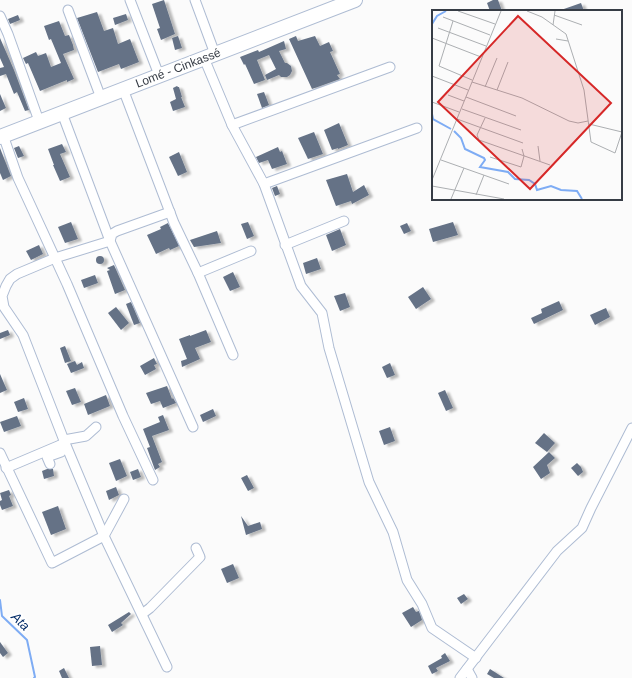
<svg xmlns="http://www.w3.org/2000/svg" width="632" height="678" font-family="Helvetica,sans-serif">
  <defs>
    <filter id="shadow"><feDropShadow dx="4" dy="2" stdDeviation="1" flood-color="#0004"/></filter>
  </defs>
  <rect width="100%" height="100%" fill="#fbfbfb"/>
  <g fill="none" stroke-linecap="round" stroke-linejoin="round">
    <!-- stream -->
    <polyline stroke="#7eacf4" stroke-width="2" points="0,600 2,616 27,640 35,677 34,678"/>
  </g>
  <!-- building -->
  <g fill="#657286" filter="url(#shadow)">
    <polygon points="164,0 175,34 161,40 157,29 160,28 152,4"/>
    <polygon points="493,0 498,0 502,11 490,11 487,3"/>
    <polygon points="581,3 584,11 561,11 561,10"/>
    <polygon points="97,12 104,31 113,28 118,44 130,39 139,62 121,69 119,64 98,72 77,18"/>
    <polygon points="126,14 128,20 115,25 113,18"/>
    <polygon points="18,15 20,20 10,24 8,19"/>
    <polygon points="59,21 65,36 69,35 73,45 74,50 63,54 74,79 67,82 67,80 40,91 28,63 26,64 23,58 36,52 38,56 46,53 51,67 61,63 51,39 49,40 44,26"/>
    <polygon points="178,36 182,48 175,50 172,38"/>
    <polygon points="296,36 298,41 315,36 320,46 329,42 333,51 330,52 340,74 337,75 340,79 312,89 289,39"/>
    <polygon points="0,38 14,70 29,110 25,111 17,92 14,94 6,74 0,76 0,68 4,67 0,58"/>
    <polygon points="284,41 286,49 279,51 285,63 287,63 291,66 292,71 290,75 287,77 281,77 279,75 267,80 265,75 276,69 269,55 257,60 265,80 254,84 245,64 244,65 240,57 258,50 259,52"/>
    <polygon points="177,86 178,87 179,87 182,97 181,97 185,107 173,111 170,102 176,99 173,88"/>
    <polygon points="264,92 269,105 262,108 257,94"/>
    <polygon points="0,94 6,108 0,111"/>
    <polygon points="339,123 348,145 338,149 338,148 332,150 324,130"/>
    <polygon points="314,132 323,154 308,159 298,138"/>
    <polygon points="62,144 66,152 60,154 70,177 60,181 53,165 54,165 48,149"/>
    <polygon points="19,146 24,156 18,158 14,148"/>
    <polygon points="278,147 280,152 282,151 287,164 272,169 268,160 259,163 256,157"/>
    <polygon points="0,148 11,176 3,180 0,173"/>
    <polygon points="179,152 187,172 178,176 169,157"/>
    <polygon points="347,174 353,192 364,185 369,195 352,204 351,201 336,206 326,180"/>
    <polygon points="277,186 280,194 275,196 272,188"/>
    <polygon points="71,222 78,239 65,243 58,227"/>
    <polygon points="248,222 254,236 247,239 241,224"/>
    <polygon points="453,222 458,235 433,242 429,229"/>
    <polygon points="168,223 179,246 170,250 169,248 156,254 147,235 161,229 160,227"/>
    <polygon points="407,223 411,231 404,234 400,226"/>
    <polygon points="340,229 346,245 332,251 326,235"/>
    <polygon points="217,231 221,243 194,247 190,240"/>
    <polygon points="39,245 43,254 31,260 26,251"/>
    <circle cx="100" cy="260" r="4"/>
    <polygon points="317,258 321,269 306,274 303,263"/>
    <polygon points="114,265 125,290 115,294 107,271 110,270 107,268"/>
    <polygon points="233,272 240,287 230,291 223,277"/>
    <polygon points="95,275 98,283 84,288 81,280"/>
    <polygon points="423,287 431,299 416,309 408,297"/>
    <polygon points="345,293 350,307 340,311 334,296"/>
    <polygon points="559,301 563,310 534,324 531,318 542,313 541,309"/>
    <polygon points="131,302 140,323 134,325 126,304"/>
    <polygon points="116,307 129,323 121,330 108,313"/>
    <polygon points="606,308 610,317 595,325 590,315"/>
    <polygon points="8,330 10,335 0,339 0,333"/>
    <polygon points="206,330 211,342 195,348 200,359 182,367 181,361 187,359 179,339 190,335 190,336"/>
    <polygon points="65,346 71,361 65,363 60,348"/>
    <polygon points="154,358 157,364 154,365 156,369 145,375 140,366"/>
    <polygon points="75,361 77,365 82,362 84,368 71,373 67,364"/>
    <polygon points="390,363 395,375 387,378 382,367"/>
    <polygon points="0,374 7,390 0,393"/>
    <polygon points="167,386 172,399 173,398 176,403 163,408 160,401 151,404 146,393"/>
    <polygon points="75,388 81,402 72,405 66,391"/>
    <polygon points="445,390 453,408 446,411 438,393"/>
    <polygon points="106,395 110,406 88,415 84,404"/>
    <polygon points="24,398 28,409 18,412 14,402"/>
    <polygon points="213,409 216,416 203,422 200,415"/>
    <polygon points="163,415 169,430 152,436 162,462 158,464 160,467 155,470 147,448 150,447 143,429 160,422 158,417"/>
    <polygon points="17,416 21,426 4,432 0,422"/>
    <polygon points="390,427 395,441 384,445 379,431"/>
    <polygon points="544,433 555,443 547,452 535,443"/>
    <polygon points="549,452 555,458 547,465 550,473 541,479 533,467"/>
    <polygon points="120,459 127,476 116,481 109,463"/>
    <polygon points="577,463 581,467 583,472 578,476 571,468"/>
    <polygon points="47,469 53,469 54,476 44,479 42,471"/>
    <polygon points="138,469 141,477 133,480 130,472"/>
    <polygon points="247,475 254,488 248,491 241,478"/>
    <polygon points="116,487 119,495 109,500 106,491"/>
    <polygon points="9,490 11,495 9,496 13,506 2,510 0,505 0,501 2,500 0,493"/>
    <polygon points="58,506 66,529 51,535 42,512"/>
    <polygon points="241,516 248,526 260,522 262,529 246,535"/>
    <polygon points="233,564 239,578 227,583 221,569"/>
    <polygon points="464,594 468,599 461,604 457,598"/>
    <polygon points="413,607 416,612 419,611 422,620 411,627 402,613"/>
    <polygon points="129,612 131,614 121,623 123,625 112,632 108,625"/>
    <polygon points="0,642 8,653 3,657 0,653"/>
    <polygon points="100,646 102,665 92,666 90,647"/>
    <polygon points="445,653 450,661 436,668 438,671 432,674 428,666 442,658 441,656"/>
    <polygon points="64,668 69,678 62,678 59,671"/>
    <polygon points="490,669 504,678 494,678 487,674"/>
  </g>
  <g fill="none" stroke-linecap="round" stroke-linejoin="round">
    <!-- minor casing -->
    <g stroke="#aebcd3" stroke-width="11">
      <g id="minor">
        <polyline points="130,0 159,75"/>
        <polyline points="195,0 215,54"/>
        <polyline points="68,10 101,98"/>
        <polyline points="0,16 8,34 39,121"/>
        <polyline points="204,58 232,125 264,184 301,286 322,313 329,348 369,482 393,532 407,580 422,604 432,628 476,658"/>
        <polyline points="123,89 174,223 198,273 233,355"/>
        <polyline points="62,113 110,241 193,427"/>
        <polyline points="232,125 390,67"/>
        <polyline points="3,135 18,178 67,284 123,416 153,480"/>
        <polyline points="264,184 417,128"/>
        <polyline points="285,245 344,221"/>
        <polyline points="198,273 251,251"/>
        <polyline points="64,440 86,436 96,427"/>
        <polyline points="0,453 52,563 104,536 124,499"/>
        <polyline points="50,464 47,457 61,452 59,446"/>
        <polyline points="6,468 65,443"/>
        <polyline points="142,614 150,608 200,557 196,548"/>
        <polyline points="167,667 104,536 65,443 23,335 4,307 2,296 6,286 10,279 17,274 55,258 110,241 112,234 117,231 170,212"/>
        <polyline points="467,669 472,678"/>
        <polyline points="460,678 557,551 582,528 591,508 632,428"/>
      </g>
    </g>
    <!-- highway casing -->
    <g stroke="#aebcd3" stroke-width="16">
      <polyline id="highway" points="0,137 355,0"/>
    </g>
    <!-- minor -->
    <use href="#minor" stroke="#fff" stroke-width="9"/>
    <!-- highway -->
    <use href="#highway" stroke="#fff" stroke-width="14"/>
  </g>
  <g text-anchor="middle" stroke-width="4" stroke-linejoin="round" paint-order="stroke">
    <!-- street labels -->
    <g font-size="12" fill="#363c45" stroke="#fff">
      <text transform="translate(178 68) rotate(-21)" y="4">Lomé - Cinkassé</text>
    </g>
    <!-- water labels -->
    <g font-size="13" font-style="italic" fill="#002a67" stroke="#fff">
      <text transform="translate(21 621) rotate(44)" y="5">Ata</text>
    </g>
  </g>
  <!-- overview -->
  <g transform="translate(432 10)">
    <rect width="190" height="190" fill="#fbfbfb"/>
    <path fill="none" stroke="#7eacf4" stroke-width="2" d="M 0,14 L 5,6 L 14,1M 0,104 L 1,109 L 19,119M 22,121 L 29,128 L 33,139 L 52,148 L 53,150 L 48,157 L 76,162 L 83,169 L 97,170 L 103,174 L 105,180 L 119,176 L 129,180 L 145,181 L 150,189"/>
    <path fill="none" stroke="#acafb2" stroke-width="1" d="M 26,1 L 63,14M 95,1 L 110,7 L 134,24 L 152,80 L 159,132 L 183,143 L 190,122M 122,5 L 150,15M 11,7 L 58,25M 21,11 L 7,56 L 40,70M 121,15 L 123,1M 6,18 L 54,36M 0,28 L 49,47M 124,29 L 136,31M 0,66 L 36,80M 40,72 L 90,88 L 137,111 L 146,113 L 156,111M 53,77 L 65,48M 65,80 L 76,52M 16,85 L 32,91M 34,87 L 84,106M 0,92 L 27,102M 30,99 L 89,120M 53,108 L 45,125 L 47,130 L 118,155M 25,109 L 91,133M 157,114 L 190,122M 106,136 L 108,151M 58,147 L 89,157 L 92,146 L 90,139M 9,150 L 77,174M 0,170 L 69,1M 0,176 L 72,189M 44,185 L 52,165M 19,189 L 32,158"/>
    <path fill="#d62828" fill-opacity="0.15" stroke="#d62828" stroke-width="2" d="M 86,6 L 179,93 L 98,179 L 6,92 Z"/>
    <rect width="190" height="190" fill="none" stroke="#363c45" stroke-width="2"/>
  </g>
</svg>
